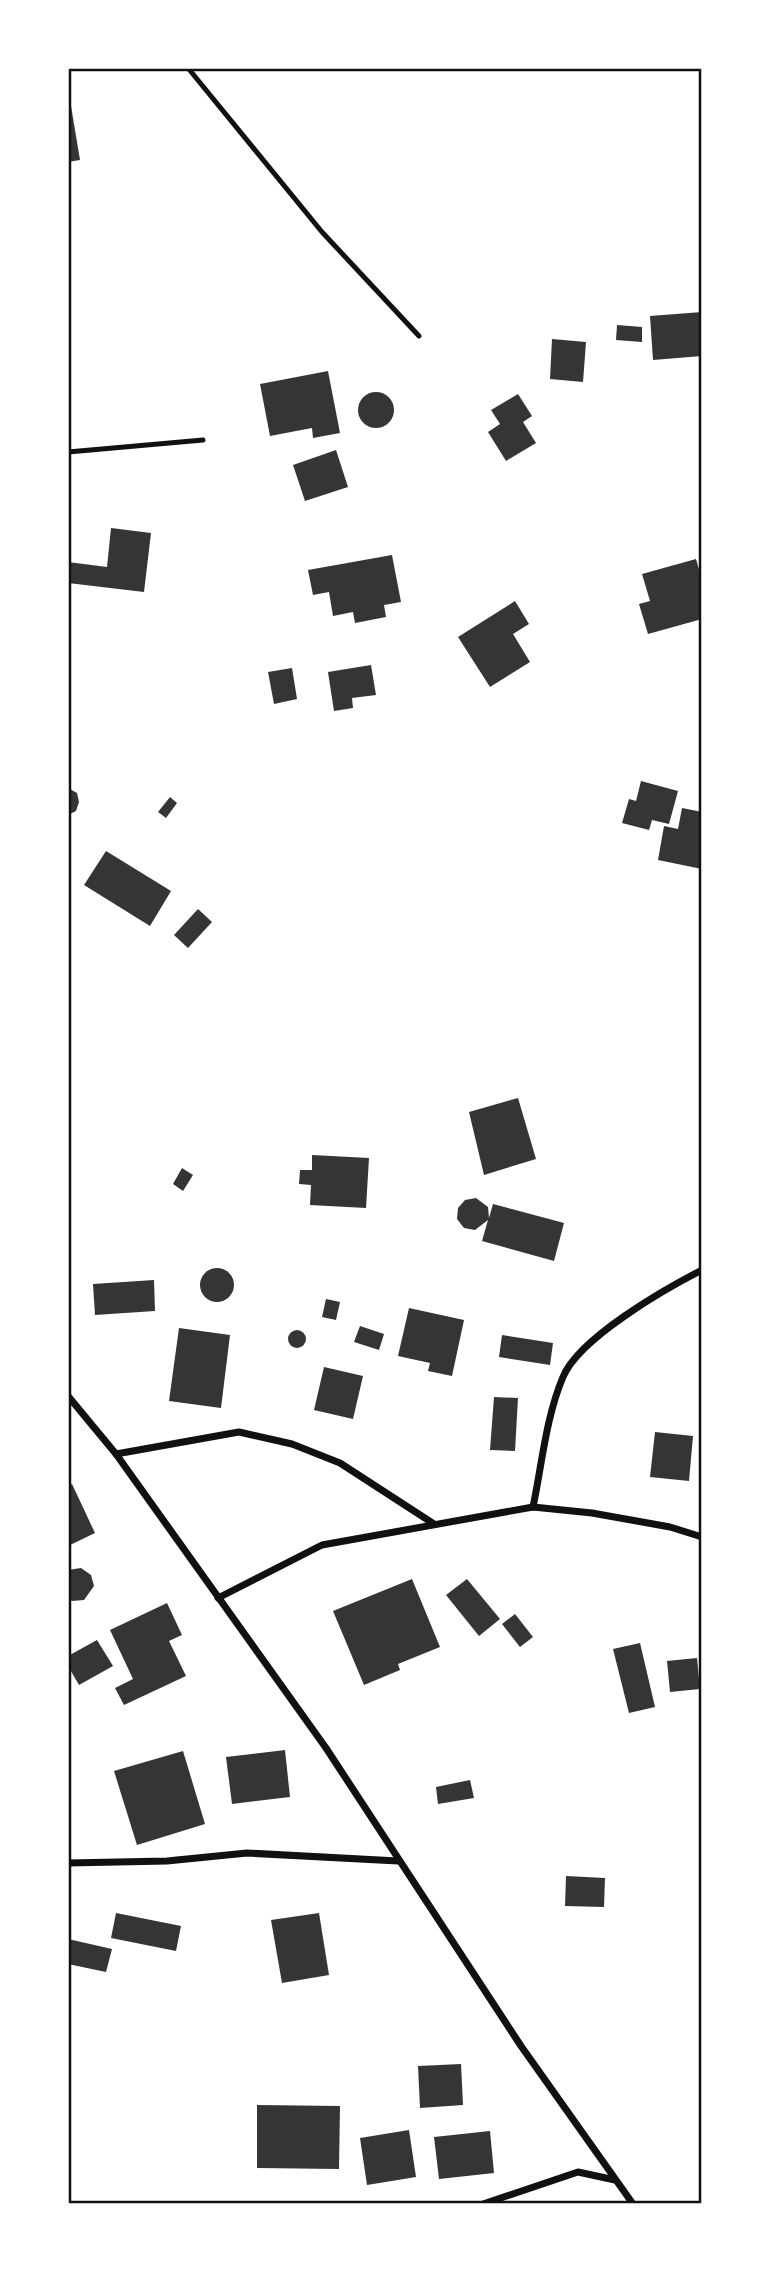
<svg xmlns="http://www.w3.org/2000/svg" width="770" height="2272" font-family="'Titillium Web',sans-serif">
  <rect width="100%" height="100%" fill="#fff"/>
  <!-- building -->
  <g fill="#353535">
    <polygon points="68,106 71,106 80,160 68,162"/>
    <polygon points="702,312 702,356 653,360 650,316"/>
    <polygon points="617,325 642,327 642,342 616,340"/>
    <polygon points="552,339 586,342 583,382 550,379"/>
    <polygon points="328,371 340,433 313,438 312,428 270,436 260,384"/>
    <circle cx="376" cy="410" r="18"/>
    <polygon points="518,394 532,416 523,422 536,443 506,461 488,432 500,424 491,410"/>
    <polygon points="336,450 348,487 305,501 293,465"/>
    <polygon points="111,528 151,533 144,592 68,583 68,562 107,567"/>
    <polygon points="392,555 401,602 384,605 386,617 355,623 353,612 333,616 329,592 313,595 308,570"/>
    <polygon points="696,559 702,580 702,619 648,634 639,604 650,601 642,574"/>
    <polygon points="515,601 529,624 513,634 530,662 490,687 458,637"/>
    <polygon points="371,665 376,695 352,698 353,708 334,711 328,672"/>
    <polygon points="292,668 297,699 274,704 268,672"/>
    <polygon points="641,781 678,791 669,824 652,820 649,830 622,823 629,799 636,801"/>
    <polygon points="68,788 77,793 79,802 76,811 68,815"/>
    <polygon points="170,797 177,803 166,818 158,812"/>
    <polygon points="682,808 702,812 702,869 658,860 664,826 678,829"/>
    <polygon points="106,851 171,891 150,926 84,885"/>
    <polygon points="198,909 212,922 188,948 174,935"/>
    <polygon points="518,1098 536,1159 484,1175 469,1112"/>
    <polygon points="312,1155 369,1158 366,1208 310,1205 311,1185 299,1184 300,1170 312,1170"/>
    <polygon points="182,1168 193,1175 183,1191 173,1184"/>
    <polygon points="476,1198 488,1207 489,1218 493,1204 564,1223 554,1261 482,1241 488,1220 475,1230 464,1228 457,1219 458,1208 465,1200"/>
    <circle cx="217" cy="1285" r="17"/>
    <polygon points="154,1280 155,1311 95,1315 93,1284"/>
    <polygon points="326,1299 340,1302 336,1320 322,1317"/>
    <polygon points="409,1308 464,1320 452,1376 428,1371 430,1363 398,1356"/>
    <polygon points="360,1326 384,1334 379,1350 354,1342"/>
    <polygon points="179,1328 230,1335 221,1408 169,1401"/>
    <circle cx="297" cy="1339" r="9"/>
    <polygon points="502,1335 553,1343 550,1365 499,1357"/>
    <polygon points="324,1367 363,1376 353,1419 314,1410"/>
    <polygon points="494,1397 518,1398 515,1451 490,1450"/>
    <polygon points="655,1432 693,1436 689,1481 650,1477"/>
    <polygon points="72,1484 95,1533 68,1546 68,1486"/>
    <polygon points="81,1568 91,1575 94,1586 84,1600 72,1601 68,1599 68,1570"/>
    <polygon points="412,1579 440,1647 398,1664 400,1670 364,1685 333,1611"/>
    <polygon points="467,1579 500,1619 479,1636 446,1595"/>
    <polygon points="167,1603 182,1635 169,1641 186,1676 124,1705 115,1688 133,1679 110,1630"/>
    <polygon points="515,1614 533,1637 520,1647 502,1624"/>
    <polygon points="97,1640 113,1666 79,1685 68,1666 68,1656"/>
    <polygon points="640,1643 655,1707 629,1713 613,1649"/>
    <polygon points="697,1658 700,1689 670,1692 667,1661"/>
    <polygon points="285,1750 290,1797 232,1804 226,1757"/>
    <polygon points="183,1751 205,1824 137,1845 114,1771"/>
    <polygon points="470,1780 474,1798 438,1804 436,1787"/>
    <polygon points="566,1876 605,1878 604,1907 565,1906"/>
    <polygon points="116,1913 181,1926 176,1951 111,1938"/>
    <polygon points="319,1913 329,1975 282,1983 271,1920"/>
    <polygon points="68,1939 112,1949 106,1972 68,1964"/>
    <polygon points="461,2064 463,2105 420,2108 418,2066"/>
    <polygon points="257,2105 340,2106 339,2169 257,2168"/>
    <polygon points="409,2130 416,2177 367,2185 360,2138"/>
    <polygon points="490,2131 494,2173 439,2179 434,2137"/>
  </g>
  <g fill="none" stroke-linecap="round" stroke-linejoin="round">
    <!-- service -->
    <g stroke="#111" stroke-width="5">
      <polyline points="188,68 322,232 419,336"/>
      <polyline points="68,452 203,440"/>
    </g>
    <!-- minor -->
    <g stroke="#111" stroke-width="7">
      <polyline points="68,1396 116,1454 326,1748 521,2046 633,2204"/>
      <polyline points="116,1454 239,1432 292,1444 340,1463 434,1524"/>
      <path d="M 533,1507 C 542,1464 546,1417 563,1377 C 579,1338 665,1289 702,1270"/>
      <polyline points="218,1598 322,1545 533,1507 592,1513 670,1527 702,1537"/>
      <polyline points="68,1863 167,1861 247,1853 398,1861"/>
      <polyline points="483,2204 578,2172 615,2180"/>
    </g>
  </g>
  <!-- border -->
  <rect width="770" height="2272" fill="none" stroke="#ffffff" stroke-width="140"/>
  <rect x="70" y="70" width="630" height="2132" fill="none" stroke="#111" stroke-width="2.5"/>
</svg>
